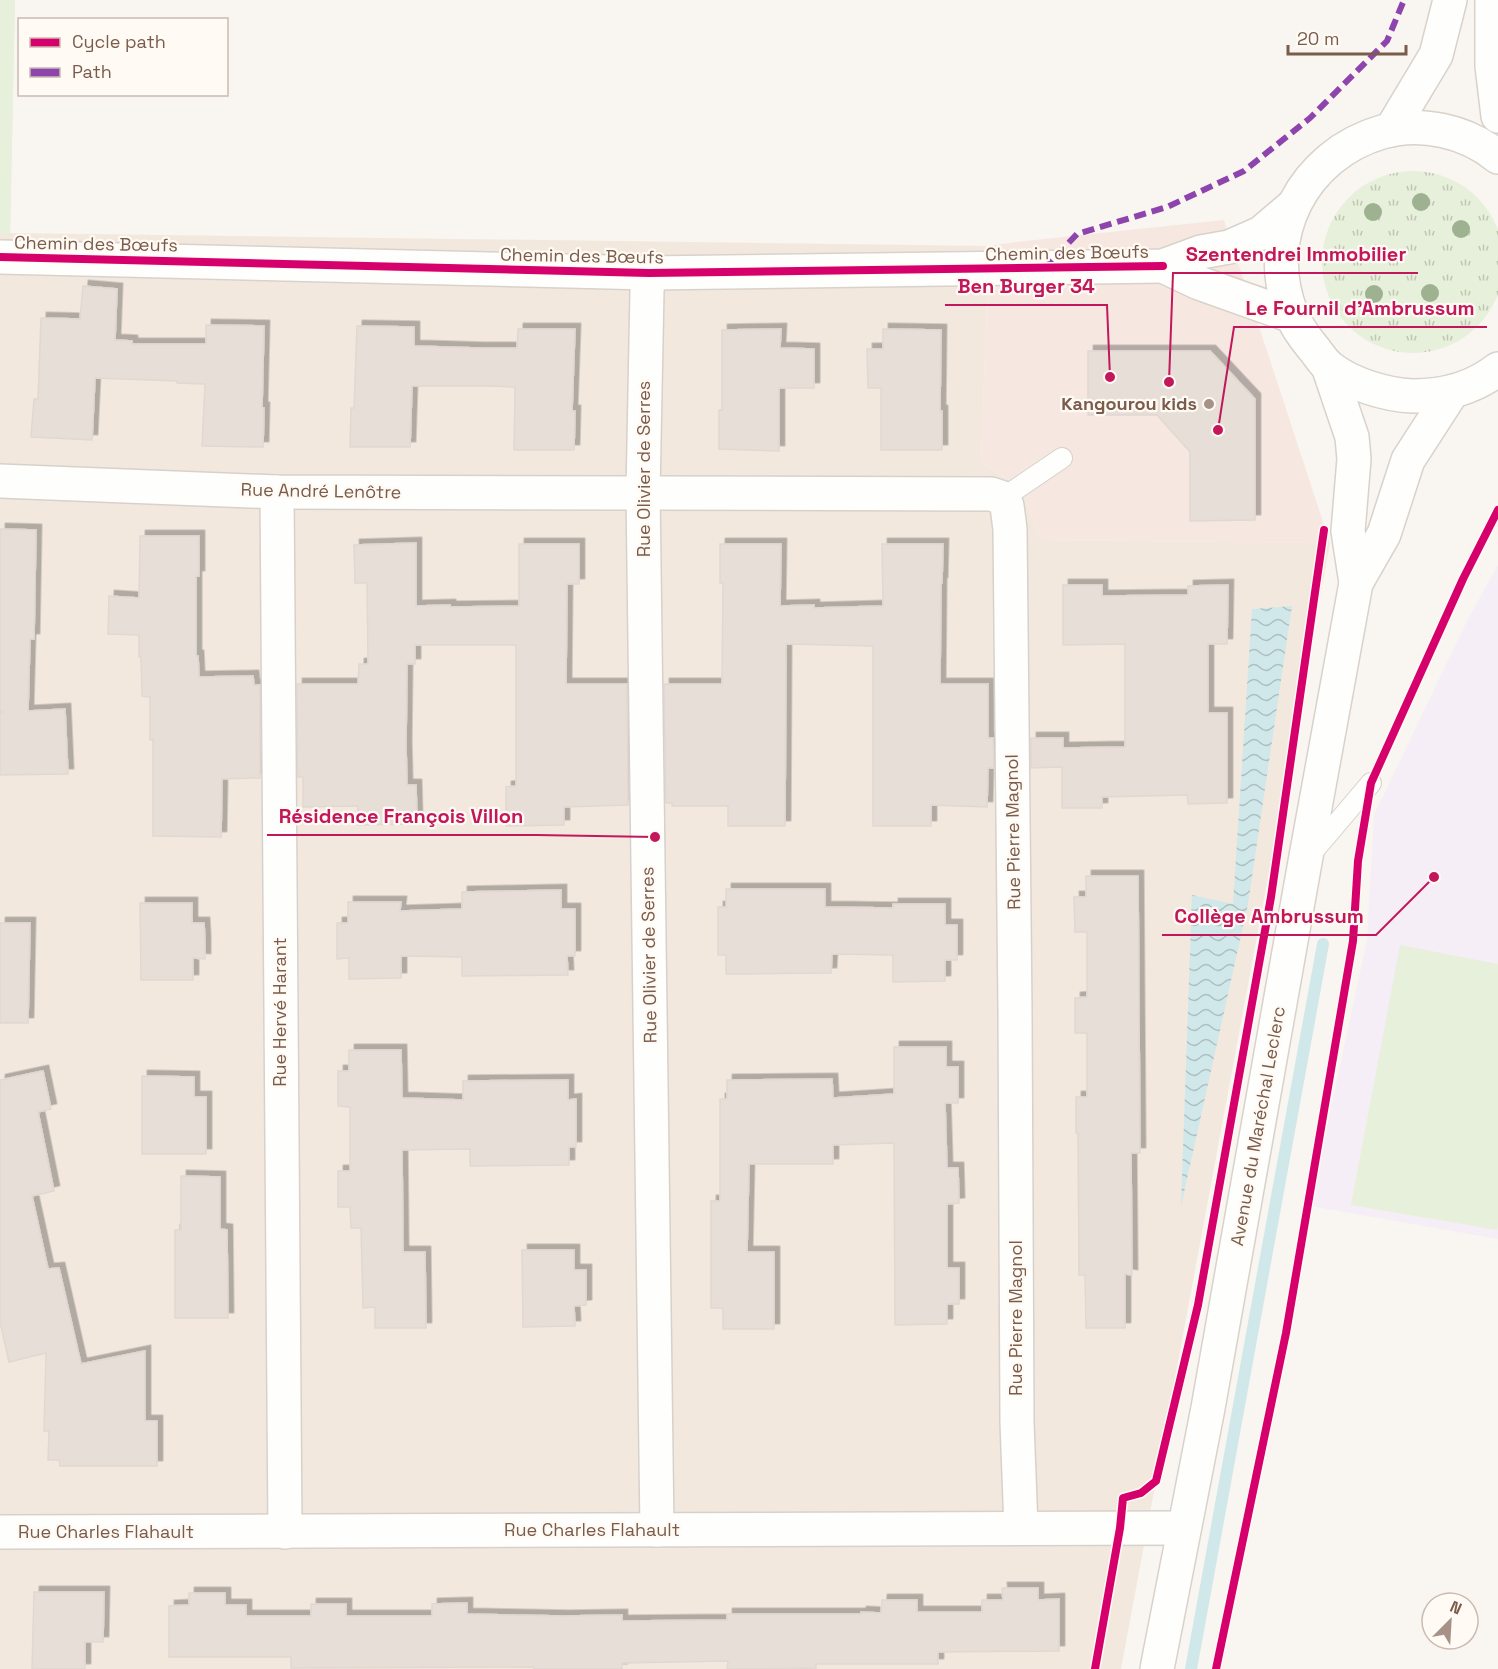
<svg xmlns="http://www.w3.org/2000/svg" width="1498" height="1669" font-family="'Space Grotesk',sans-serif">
  <defs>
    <pattern id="grass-tufts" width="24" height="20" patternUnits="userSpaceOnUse" patternTransform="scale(1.5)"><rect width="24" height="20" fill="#e7f0db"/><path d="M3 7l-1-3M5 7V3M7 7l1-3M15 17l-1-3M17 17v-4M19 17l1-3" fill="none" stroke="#c0c6b4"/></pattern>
    <pattern id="water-waves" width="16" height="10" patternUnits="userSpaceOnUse" patternTransform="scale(1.5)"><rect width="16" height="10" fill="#d0e8ea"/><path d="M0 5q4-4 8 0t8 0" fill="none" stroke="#aebfc0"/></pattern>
    <filter id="shadow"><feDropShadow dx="5.5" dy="-5.5" stdDeviation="0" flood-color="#0004"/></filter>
  </defs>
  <rect width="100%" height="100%" fill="#f9f5f0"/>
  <!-- residential -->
  <polygon fill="#f2e8de" points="0,0 15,0 10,233 989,246 981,463 1021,487 1040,540 1330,543 1121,1669 0,1669"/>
  <!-- commercial -->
  <polygon fill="#f6e8e1" points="1224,220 1330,543 1040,540 1021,487 981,463 989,246 1016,242"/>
  <!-- education -->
  <polygon fill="#f6eef6" points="1498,565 1498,1239 1310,1206 1367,940 1374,815 1467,621"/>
  <!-- grass -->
  <circle fill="url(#grass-tufts)" cx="1413" cy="262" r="91"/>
  <!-- garden -->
  <g fill="#e7f0db">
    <polygon points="0,0 15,0 10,234 0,233"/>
    <polygon points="1400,945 1498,964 1498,1223 1497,1230 1351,1205"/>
  </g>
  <!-- water -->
  <polygon fill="url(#water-waves)" points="1292,606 1248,904 1181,1206 1192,895 1233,904 1252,609"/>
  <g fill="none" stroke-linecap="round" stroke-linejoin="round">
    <!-- stream -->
    <polyline stroke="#d0e8ea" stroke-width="12" points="1191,1669 1323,944"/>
  </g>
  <!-- building -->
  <g fill="#e6ded7" stroke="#e2d8d2" stroke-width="1.5" filter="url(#shadow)">
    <polygon points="83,286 117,289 115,340 132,341 132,344 206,344 206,325 264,326 262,408 264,408 263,447 202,446 205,384 177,383 177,381 95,378 92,440 31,437 34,399 38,399 41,318 80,319"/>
    <polygon points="357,326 414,327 414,346 479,348 517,348 518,329 575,329 572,411 575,411 574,450 514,450 515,387 487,386 412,386 410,447 350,447 351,408 354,408"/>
    <polygon points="781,329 780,348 814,349 814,388 779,388 779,451 719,449 719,410 722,410 722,330"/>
    <polygon points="883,329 941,330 940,411 942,411 942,450 881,450 881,388 868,388 867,349 883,349"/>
    <polygon points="1088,351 1210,351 1255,399 1255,520 1190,521 1190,452 1157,415 1088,415"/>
    <polygon points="0,529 36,530 34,639 30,639 28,711 65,709 68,774 0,775 0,712 4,712 0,712"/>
    <polygon points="140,536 199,536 199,576 196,576 196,656 198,656 199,677 253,676 254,685 260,685 260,778 222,779 221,837 153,836 153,739 150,740 150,697 142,696 141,657 139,657 139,635 108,634 109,596 139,598"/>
    <polygon points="416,543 416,606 450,605 450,607 519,606 519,544 579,544 579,584 567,584 566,684 627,684 628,805 564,807 564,825 506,826 506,787 516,786 516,645 415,645 415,664 407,664 406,746 407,785 416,785 417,824 358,825 358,806 303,807 303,777 298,777 297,684 358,684 359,664 368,664 367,583 355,583 354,545"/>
    <polygon points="720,544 781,544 780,606 814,605 814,608 883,606 882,544 943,544 942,583 941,583 940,684 988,684 988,738 993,738 994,768 988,768 987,807 931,805 931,826 873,826 873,646 786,644 785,826 728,826 728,806 672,806 672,803 666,803 664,684 722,684 723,583 720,583"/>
    <polygon points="1063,585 1102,585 1102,596 1188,595 1188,586 1228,585 1227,644 1208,644 1208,713 1227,713 1227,803 1188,804 1187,795 1102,797 1102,808 1062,808 1062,767 1031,768 1031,738 1063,738 1063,748 1125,747 1125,644 1063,645"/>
    <polygon points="1086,876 1138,876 1140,1153 1131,1153 1132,1275 1125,1274 1125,1328 1086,1328 1085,1275 1079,1275 1078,1133 1076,1133 1076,1097 1087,1097 1087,1033 1075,1033 1075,998 1087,997 1087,932 1075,932 1074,897 1086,897"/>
    <polygon points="726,889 825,889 825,907 893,908 893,904 945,904 945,925 957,925 957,960 945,960 945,981 893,982 893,955 832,954 831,973 726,974 726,955 718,955 718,907 726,907"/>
    <polygon points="561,890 561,909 575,909 575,956 567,956 568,975 462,976 462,957 401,956 401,978 349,979 349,958 337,959 337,923 348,923 348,902 401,902 400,911 462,909 462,892"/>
    <polygon points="140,903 192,903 192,923 204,923 205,941 205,959 193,958 193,980 141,980"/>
    <polygon points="0,923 30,923 28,1023 0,1023"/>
    <polygon points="894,1047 946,1047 946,1067 958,1067 958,1103 945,1103 947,1168 958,1168 959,1203 947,1204 947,1268 959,1268 959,1304 947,1304 947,1324 895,1325 894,1143 833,1145 833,1164 749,1164 747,1252 774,1252 774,1329 723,1329 723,1308 711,1308 711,1201 720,1201 720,1099 727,1099 727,1080 832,1079 833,1098 894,1094"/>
    <polygon points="349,1050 401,1050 402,1098 463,1100 463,1081 568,1080 568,1100 576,1099 576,1147 569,1147 569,1165 470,1166 470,1149 402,1150 403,1252 425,1252 426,1328 375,1328 375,1307 363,1308 361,1228 351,1228 350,1207 338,1207 338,1171 350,1171 350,1107 338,1106 338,1071 349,1071"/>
    <polygon points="43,1071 51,1109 38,1112 54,1191 32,1196 48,1269 59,1268 81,1364 145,1351 145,1421 157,1421 157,1466 60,1466 59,1460 48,1460 49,1431 44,1431 46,1353 9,1362 0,1322 0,1080"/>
    <polygon points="142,1076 194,1077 194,1097 206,1097 206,1154 142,1154"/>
    <polygon points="181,1176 220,1177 220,1229 227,1230 228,1318 175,1318 175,1230 181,1230"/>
    <polygon points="522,1250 574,1250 574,1270 586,1270 586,1305 574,1306 575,1326 523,1327"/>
    <polygon points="1002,1588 1038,1588 1038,1600 1059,1599 1059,1651 938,1652 938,1664 816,1664 816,1668 767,1669 727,1669 728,1661 622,1663 622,1669 534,1669 534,1667 291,1668 291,1657 169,1657 169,1606 189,1605 189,1593 225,1593 225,1605 246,1605 246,1616 311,1616 311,1604 346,1604 346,1616 432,1616 432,1604 467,1603 467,1614 563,1616 622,1615 622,1621 727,1620 727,1614 861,1614 861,1612 881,1613 882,1600 917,1600 917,1612 982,1612 982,1600 1003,1600"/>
    <polygon points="34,1592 104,1592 103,1642 85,1642 85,1669 32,1669"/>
  </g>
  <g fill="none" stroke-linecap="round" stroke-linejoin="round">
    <!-- lane casing -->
    <g stroke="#d7d1cb" stroke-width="22">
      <g id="lane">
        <polyline points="1003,498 1062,458"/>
        <polyline points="1310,855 1371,783"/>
      </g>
    </g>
    <!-- street casing -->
    <g stroke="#d7d1cb" stroke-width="36">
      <g id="street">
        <polyline points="649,273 647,290 643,492 657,1530"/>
        <polyline points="0,481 277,492 991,494 1003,498 1007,506 1010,529 1015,1012 1017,1422 1021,1528"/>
        <polyline points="277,492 285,1532"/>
        <polyline points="0,1532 1184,1528"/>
      </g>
    </g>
    <!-- secondary casing -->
    <g stroke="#d9d2cb" stroke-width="36">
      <g id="secondary">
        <polyline points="1492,0 1492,66 1498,116"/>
        <polyline points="1391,130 1436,55 1450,0"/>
        <path d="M 1498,157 C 1467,131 1421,121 1382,132 C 1303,155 1260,237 1292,315 C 1297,328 1306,339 1314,349 C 1319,355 1323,362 1329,367 C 1350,384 1386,395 1413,396 C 1443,396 1474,388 1498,369"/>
        <polyline points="0,257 649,273 1163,266 1201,252 1229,247 1261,233 1294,205"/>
        <polyline points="1163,266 1199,283 1292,316"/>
        <polyline points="1356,583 1384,534 1408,460 1452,392"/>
        <polyline points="1157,1669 1208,1408 1305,862 1356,583 1348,531 1354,459 1352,437 1328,366"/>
      </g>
    </g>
    <!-- lane -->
    <use href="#lane" stroke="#fefefd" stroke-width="20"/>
    <!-- street -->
    <use href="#street" stroke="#fefefd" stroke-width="33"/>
    <!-- secondary -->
    <use href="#secondary" stroke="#fefefd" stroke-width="33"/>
    <!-- quiet -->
    <polyline stroke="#8e44ad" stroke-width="6" stroke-dasharray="12 6" stroke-linecap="butt" points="1044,269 1077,234 1167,207 1244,171 1310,118 1387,41 1404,0"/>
    <!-- cycleway casing -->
    <g stroke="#fffaf3" stroke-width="11">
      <g id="cycleway">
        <polyline points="0,257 649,273 1163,266"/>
        <polyline points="1095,1669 1120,1528 1123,1498 1141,1493 1156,1481 1198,1305 1271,897 1324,530"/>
        <polyline points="1216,1669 1286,1333 1353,941 1358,861 1371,783 1463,579 1498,510"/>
      </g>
    </g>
    <!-- cycleway -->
    <use href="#cycleway" stroke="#d6006c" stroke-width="8"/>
  </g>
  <!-- trees -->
  <g fill="#9eb190">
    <circle cx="1421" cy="202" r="9"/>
    <circle cx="1373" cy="212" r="9"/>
    <circle cx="1461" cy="229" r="9"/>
    <circle cx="1430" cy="293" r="9"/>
    <circle cx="1374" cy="294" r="9"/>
  </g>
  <!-- markers -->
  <circle fill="#a69286" stroke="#fffaf3" stroke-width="2" cx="1209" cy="404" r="6"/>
  <g text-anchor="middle" stroke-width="4.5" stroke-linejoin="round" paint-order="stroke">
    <!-- street labels -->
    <g font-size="18" fill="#7a5c4d" stroke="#fffaf3">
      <text transform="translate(96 244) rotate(1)" y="6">Chemin des Bœufs</text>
      <text transform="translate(1067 253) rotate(-1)" y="6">Chemin des Bœufs</text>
      <text transform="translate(582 256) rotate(1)" y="6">Chemin des Bœufs</text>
      <text transform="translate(644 469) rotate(-90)" y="6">Rue Olivier de Serres</text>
      <text transform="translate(321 491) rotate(1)" y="6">Rue André Lenôtre</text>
      <text transform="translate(1013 832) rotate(-91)" y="6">Rue Pierre Magnol</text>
      <text transform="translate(649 955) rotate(-91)" y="6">Rue Olivier de Serres</text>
      <text transform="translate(280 1012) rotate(-90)" y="6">Rue Hervé Harant</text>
      <text transform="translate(1258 1126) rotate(-80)" y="6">Avenue du Maréchal Leclerc</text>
      <text transform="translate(1016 1318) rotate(-90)" y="6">Rue Pierre Magnol</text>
      <text x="592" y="1536">Rue Charles Flahault</text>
      <text x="106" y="1538">Rue Charles Flahault</text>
    </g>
    <!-- poi labels -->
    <g font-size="18" font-weight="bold" fill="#7a5c4d" stroke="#fffaf3" text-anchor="end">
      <text x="1197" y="410">Kangourou kids</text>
    </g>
  </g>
  <!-- callouts -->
  <path fill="none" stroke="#c2185b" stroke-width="2" d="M1169 382L1173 273H1418M1110 377L1107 305H945M1218 430L1234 327H1487M655 837L536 835H267M1434 877L1376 935H1162"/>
  <g fill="#c2185b" stroke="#fffaf3" stroke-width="2">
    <circle cx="1169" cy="382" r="6"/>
    <circle cx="1110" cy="377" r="6"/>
    <circle cx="1218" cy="430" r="6"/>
    <circle cx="655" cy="837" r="6"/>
    <circle cx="1434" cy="877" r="6"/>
  </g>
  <g font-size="20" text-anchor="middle" font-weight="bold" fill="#c2185b" stroke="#fffaf3" stroke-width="4.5" stroke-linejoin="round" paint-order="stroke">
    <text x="1296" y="261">Szentendrei Immobilier</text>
    <text x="1026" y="293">Ben Burger 34</text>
    <text x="1360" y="315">Le Fournil d’Ambrussum</text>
    <text x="401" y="823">Résidence François Villon</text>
    <text x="1269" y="923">Collège Ambrussum</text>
  </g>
  <!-- legend -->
  <rect x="18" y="18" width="210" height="78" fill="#fffaf3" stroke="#cabbb1" stroke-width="1.5"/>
  <rect x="30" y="38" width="30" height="9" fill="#d6006c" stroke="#cabbb1" stroke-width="1.5"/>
  <text x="72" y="48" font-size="18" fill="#7a5c4d">Cycle path</text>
  <rect x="30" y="68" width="30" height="9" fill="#8e44ad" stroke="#cabbb1" stroke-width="1.5"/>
  <text x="72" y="78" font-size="18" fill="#7a5c4d">Path</text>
  <!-- north arrow -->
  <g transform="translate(1450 1621) rotate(24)"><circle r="28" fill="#fffaf3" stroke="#cabbb1" stroke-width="1.5"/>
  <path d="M0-4.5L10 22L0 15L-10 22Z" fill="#a69286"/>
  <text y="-9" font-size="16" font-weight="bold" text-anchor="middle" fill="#7a5c4d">N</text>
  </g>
  <!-- scale -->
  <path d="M1288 45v9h118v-9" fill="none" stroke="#7a5c4d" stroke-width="3"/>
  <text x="1297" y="45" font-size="18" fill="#7a5c4d" stroke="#fffaf3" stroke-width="4.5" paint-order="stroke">20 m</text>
</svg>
